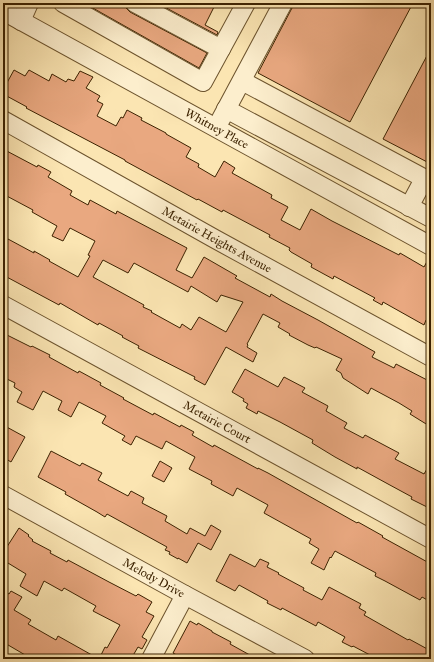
<svg xmlns="http://www.w3.org/2000/svg" width="434" height="662" font-family="'IM FELL Great Primer',serif">
  <rect width="100%" height="100%" fill="#fbe5b2"/>
  <filter id="stains"><feTurbulence type="fractalNoise" baseFrequency=".005" numOctaves="4"/><feColorMatrix values="0 0 0 0 .2 0 0 0 0 .09 0 0 0 0 .02 0 0 0 .5 -.17"/></filter>
  <radialGradient id="worn" r=".72"><stop offset=".6" stop-color="#630" stop-opacity="0"/><stop offset="1" stop-color="#630" stop-opacity=".3"/></radialGradient>
  <!-- building -->
  <g fill="#e9a880" stroke="#3c2201" fill-rule="evenodd">
    <polygon points="84,3 125,3 126,8 130,12 207,53 199,68"/>
    <polygon points="157,3 216,3 205,25 218,32 217,35"/>
    <polygon points="294,3 413,3 350,122 258,73 292,8"/>
    <polygon points="431,48 431,164 383,139"/>
    <polygon points="14,70 25,76 29,70 49,81 52,74 66,82 68,79 74,81 80,71 93,77 86,88 100,96 97,101 103,104 97,116 116,126 121,117 123,118 127,110 142,118 141,120 166,133 166,134 191,148 186,157 199,164 198,167 215,177 224,161 235,168 232,173 272,195 271,198 288,207 281,220 300,230 311,209 332,221 399,255 400,253 424,267 430,256 431,256 431,322 426,320 424,325 383,302 382,305 373,300 375,298 334,276 333,279 311,267 312,264 291,252 289,250 290,248 269,237 270,235 223,210 222,212 198,199 197,200 125,161 125,160 26,108 27,107 3,94 3,90"/>
    <path d="M 3,149 L 37,167 L 38,165 L 51,172 L 48,177 L 72,191 L 70,195 L 88,205 L 90,200 L 116,214 L 117,211 L 187,248 L 176,270 L 192,278 L 204,257 L 237,276 L 235,278 L 270,297 L 271,294 L 282,301 L 318,320 L 375,352 L 372,357 L 394,368 L 396,364 L 431,382 L 431,427 L 410,414 L 412,411 L 399,403 L 371,388 L 368,394 L 343,378 L 341,373 L 336,370 L 342,359 L 316,347 L 315,348 L 308,345 L 289,335 L 290,334 L 278,327 L 280,323 L 263,314 L 247,344 L 248,345 L 247,347 L 257,353 L 253,362 L 226,347 L 205,385 L 194,379 L 195,377 L 138,348 L 139,346 L 122,337 L 123,336 L 99,323 L 98,325 L 60,303 L 59,305 L 3,275 L 3,249 L 8,239 L 34,253 L 34,251 L 50,260 L 49,261 L 78,277 L 90,256 L 88,255 L 95,241 L 70,228 L 63,241 L 52,236 L 57,226 L 32,212 L 33,210 L 3,194 ZM 103,260 L 128,273 L 134,263 L 188,292 L 191,286 L 217,302 L 221,295 L 243,302 L 226,332 L 199,317 L 191,330 L 182,324 L 180,328 L 151,312 L 152,311 L 143,307 L 144,305 L 93,277 Z"/>
    <polygon points="3,333 31,347 32,346 50,355 49,357 78,373 79,371 101,383 100,385 124,398 123,399 153,415 154,413 180,427 181,425 194,432 192,435 213,447 214,445 258,469 258,468 268,473 357,523 358,522 383,536 382,537 431,564 431,602 422,597 420,600 385,581 375,576 376,573 335,551 331,558 330,557 324,570 311,563 319,549 309,543 311,539 264,513 268,505 237,488 233,496 211,484 212,481 189,469 195,457 166,441 162,449 136,436 131,445 122,440 125,436 102,423 106,416 79,402 71,417 58,410 62,401 43,391 33,410 17,402 22,392 14,387 15,383 3,377"/>
    <polygon points="245,369 278,387 284,377 305,388 302,392 328,406 326,411 347,423 344,428 363,438 365,435 399,453 395,459 424,474 431,462 431,509 411,499 412,497 388,484 357,467 357,469 335,457 312,443 313,440 280,422 258,411 257,414 246,408 248,404 243,401 244,399 232,392"/>
    <polygon points="3,425 25,437 11,462 3,457"/>
    <polygon points="51,451 80,466 82,463 102,473 98,480 128,496 131,491 144,498 142,503 167,516 165,521 187,534 190,528 205,536 211,525 221,531 211,550 198,543 187,563 178,558 178,559 169,554 170,552 165,550 167,547 107,514 105,517 97,512 65,494 66,492 38,477"/>
    <polygon points="160,461 172,468 164,482 152,476"/>
    <polygon points="19,528 29,535 28,536 33,540 32,541 51,551 50,553 67,562 68,560 109,582 136,596 138,594 152,602 146,612 154,616 142,637 147,640 142,649 138,647 131,659 32,659 3,642 3,591 9,594 11,591 22,597 14,610 31,620 28,624 56,640 58,636 99,659 105,647 107,648 120,625 93,611 96,606 64,588 62,591 44,581 37,596 20,586 26,574 3,560 3,553"/>
    <polygon points="230,554 255,567 260,559 269,563 267,567 279,573 278,574 304,588 303,590 322,600 329,587 361,604 359,608 366,612 364,615 408,640 409,639 431,651 427,659 367,659 370,655 353,646 352,647 342,642 345,637 318,622 316,626 282,608 281,610 267,603 268,601 239,585 235,591 216,581"/>
    <polygon points="190,621 197,625 198,623 212,631 212,632 231,642 230,644 257,659 184,659 173,653"/>
  </g>
  <g fill="none" stroke-linecap="round" stroke-linejoin="round">
    <!-- minor casing -->
    <g stroke="#6c532d" stroke-width="20">
      <g id="minor">
        <polyline points="63,3 203,82 246,3"/>
        <polyline points="135,3 221,49"/>
        <path id="s1" d="M 3,11 L 431,246"/>
        <polyline points="21,21 29,3"/>
        <polyline points="242,81 431,182"/>
        <polyline points="226,109 431,218"/>
        <polyline points="221,119 283,3"/>
        <path id="s2" d="M 3,120 L 215,239 L 431,357"/>
        <polyline points="409,207 424,179"/>
        <path id="s3" d="M 3,305 L 431,539"/>
        <path id="s4" d="M 3,495 L 185,595 L 305,659"/>
        <polyline points="151,659 185,595"/>
      </g>
    </g>
    <!-- minor -->
    <use href="#minor" stroke="#fceecd" stroke-width="18"/>
  </g>
  <g text-anchor="middle" stroke-width="3.5" stroke-linejoin="round" paint-order="stroke">
    <!-- street labels -->
    <g font-size="12" fill="#3c2201" stroke="#fceecd">
      <text dy="4" stroke="none"><textPath href="#s1" startOffset="244">Whitney Place</textPath></text>
      <text dy="4" stroke="none"><textPath href="#s2" startOffset="245">Metairie Heights Avenue</textPath></text>
      <text dy="4" stroke="none"><textPath href="#s3" startOffset="244">Metairie Court</textPath></text>
      <text dy="4" stroke="none"><textPath href="#s4" startOffset="172">Melody Drive</textPath></text>
    </g>
  </g>
  <!-- margin -->
  <rect width="434" height="662" fill="none" stroke="#fbe5b2" stroke-width="16"/>
  <rect x="4" y="4" width="426" height="654" fill="none" stroke="#3c2201" stroke-width="2"/>
  <rect x="8" y="8" width="418" height="646" fill="none" stroke="#3c2201"/>
  <rect width="100%" height="100%" filter="url(#stains)"/>
  <rect width="100%" height="100%" fill="url(#worn)"/>
</svg>
